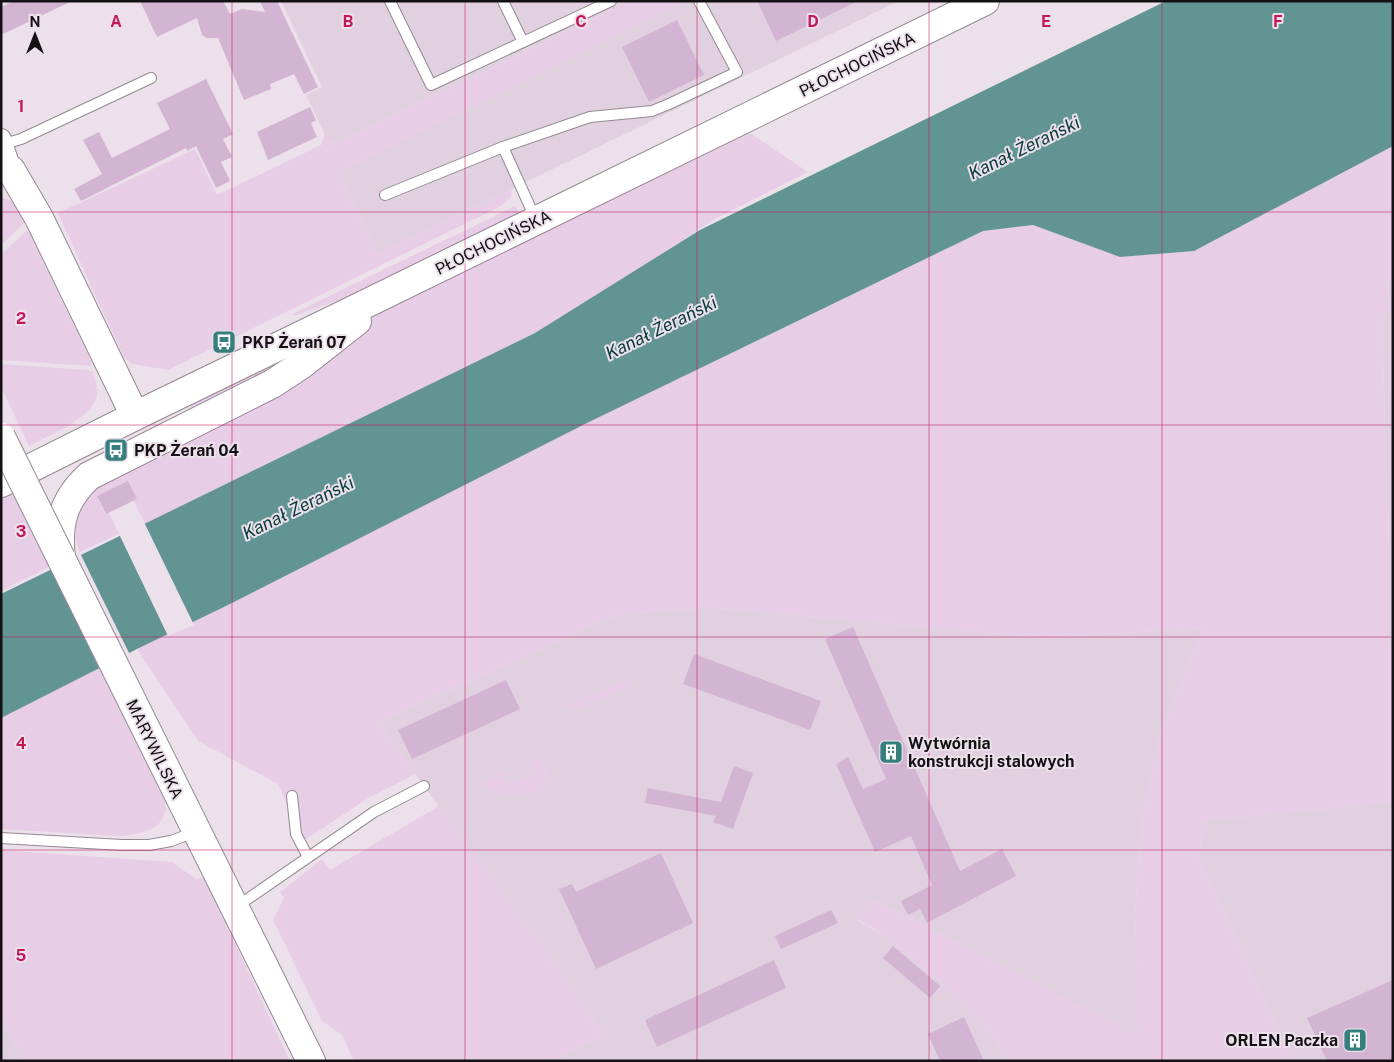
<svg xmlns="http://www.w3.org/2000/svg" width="1394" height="1062" font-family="'Public Sans',sans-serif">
  <rect width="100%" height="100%" fill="#ece1eb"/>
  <!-- built -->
  <g fill="#e1d1e0">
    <polygon points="281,1 631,1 330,145 306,95 322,87"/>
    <polygon points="683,1 899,1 378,254 337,172"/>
    <polygon points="1393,279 1393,651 1388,645 1388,549 1382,314 1390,310 1387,284"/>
    <polygon points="708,607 1044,638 1203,628 1158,741 1141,825 1135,914 1139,1038 875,900 857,920 888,938 940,982 974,1014 1012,1061 553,1061 605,1035 415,774 379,722 616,615"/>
    <polygon points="1393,802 1393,1061 1292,1061 1198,856 1208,820"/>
    <polygon points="1,1019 24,1061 1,1061"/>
  </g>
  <!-- green -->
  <g fill="#e8cde6">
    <polygon points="631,1 683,2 337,172 378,254 512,189 511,197 501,206 168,370 132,364 124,357 95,295 58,213 195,149 217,195 321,145 325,133 330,145"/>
    <path d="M 744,129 L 808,172 L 713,220 L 594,299 L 595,302 L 451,376 L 146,526 L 134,501 L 137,499 L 97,496 L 105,514 L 109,513 L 119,534 L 80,552 C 69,530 80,508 90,487 L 316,361 L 391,304 Z"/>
    <polygon points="1393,146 1393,279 1387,284 1391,310 1382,314 1388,549 1388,645 1393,651 1393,802 1208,820 1198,856 1292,1061 1012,1061 974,1014 940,982 888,938 857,919 875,900 1138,1037 1135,914 1141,825 1158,741 1203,628 1044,638 708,607 616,615 379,722 415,774 367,799 305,840 300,833 278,784 198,741 137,649 230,604 589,422 983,231 1033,225 1120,257 1194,251"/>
    <path d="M 1,197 C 14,200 21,209 28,219 L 1,245 Z"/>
    <polygon points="515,206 520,214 363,292 294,316 292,314"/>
    <polygon points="26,231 29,232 92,363 90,366 1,360 1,255"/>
    <polygon points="309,346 285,369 162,425 192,409 189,403"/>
    <path d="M 1,364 L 88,370 L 93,372 C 95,380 98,387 97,395 C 94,418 47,436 29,446 L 1,387 Z"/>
    <polygon points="11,489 49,567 1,591 1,494"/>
    <path d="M 99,668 L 166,803 C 167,831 138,835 116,836 L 1,829 L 1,718 Z"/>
    <polygon points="629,677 628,685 625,689 577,709 566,705"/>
    <path d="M 532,759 C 542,759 551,769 547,779 C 545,784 541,789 537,793 C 519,794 499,797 483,787 L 482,782 L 486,779 L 501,771 L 507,783 L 535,772 L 530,760 Z"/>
    <polygon points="439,806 605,1035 553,1061 354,1061 342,1035 322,1021 273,920 284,898 280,892 322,859 330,870"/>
    <polygon points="1,850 172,862 196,879 204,877 290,1061 24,1061 1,1019"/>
  </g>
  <!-- water -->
  <polygon fill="#619493" points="1166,1 1393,1 1393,146 1194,251 1120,257 1033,225 983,231 589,422 230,604 137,649 1,718 1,594 535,333 700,230"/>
  <!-- pier -->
  <g fill="#ece1eb">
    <polygon points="144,522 194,625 168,636 119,534"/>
    <polygon points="80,553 130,655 100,670 50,568"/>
  </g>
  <!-- building -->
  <g fill="#d3b4d2">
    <polygon points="13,1 72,1 1,35 1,7"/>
    <polygon points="140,1 223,1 230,14 242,9 265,12 260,1 277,1 318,87 304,94 294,74 270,84 271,89 244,100 218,38 207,38 202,35 197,18 157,37"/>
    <polygon points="757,1 858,1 776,41"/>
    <polygon points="677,20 704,75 649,102 622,47"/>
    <polygon points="206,79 233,134 223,139 232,157 221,162 230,181 216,188 196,146 187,151 186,148 81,201 74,189 102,174 83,140 99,132 112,158 170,129 157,103"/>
    <polygon points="310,107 316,120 311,123 317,137 268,160 257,132"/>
    <polygon points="128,481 137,499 106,514 97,496"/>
    <polygon points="853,627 960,871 1002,849 1016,876 927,923 920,909 908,915 901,901 932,885 911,836 875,852 836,764 848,757 863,789 886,779 825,639"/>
    <polygon points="694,654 821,701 810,730 683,684"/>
    <polygon points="506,680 520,709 412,759 398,730"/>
    <polygon points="734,766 753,773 733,829 713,822 716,816 645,803 648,788 721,802"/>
    <polygon points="661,853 693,923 596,969 559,889 572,884 576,892 578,891"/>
    <polygon points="831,910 838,923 781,949 775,936"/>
    <polygon points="893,946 940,986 930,998 883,958"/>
    <polygon points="774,960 786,988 657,1047 645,1020"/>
    <polygon points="1393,980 1393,1061 1327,1061 1307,1018"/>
    <polygon points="964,1017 984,1061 940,1061 928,1034"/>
  </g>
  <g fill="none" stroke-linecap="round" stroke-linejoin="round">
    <!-- lane casing -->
    <g stroke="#938992" stroke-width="12">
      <g id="lane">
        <polyline points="390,1 431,85 611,1"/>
        <polyline points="503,1 523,42"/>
        <polyline points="4,144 21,139 151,78"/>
        <polyline points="503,147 590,117 652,111 669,104 737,72 699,1"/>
        <polyline points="385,195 503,147 536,220"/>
        <polyline points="292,796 296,834 308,857"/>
        <polyline points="1,838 122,845 149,845 171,841 195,832"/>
        <polyline points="236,907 374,812 424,786"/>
      </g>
    </g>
    <!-- street casing -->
    <g stroke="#938992" stroke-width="22">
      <polyline id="street" points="1,139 11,170"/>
    </g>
    <!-- secondary casing -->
    <g stroke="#938992" stroke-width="30">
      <g id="secondary">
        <polyline points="1,164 11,170 39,218 135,416"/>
        <polyline points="1,483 135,416 345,314 985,1"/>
        <path d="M 311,1061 L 61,558 C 57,524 63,500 89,476 L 272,384 L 301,365 L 357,321"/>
      </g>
    </g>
    <!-- lane -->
    <use href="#lane" stroke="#fff" stroke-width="10"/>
    <!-- street -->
    <use href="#street" stroke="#fff" stroke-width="20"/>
    <!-- secondary -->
    <use href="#secondary" stroke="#fff" stroke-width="28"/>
    <!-- secondary-bridge casing -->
    <g stroke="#938992" stroke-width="30" stroke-linecap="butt">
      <polyline id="secondary-bridge" points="1,437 61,558"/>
    </g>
    <!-- secondary-bridge -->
    <use href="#secondary-bridge" stroke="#fff" stroke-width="28"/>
  </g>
  <!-- grid -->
  <path fill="none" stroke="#c2185b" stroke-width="1" stroke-opacity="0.55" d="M 232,1 L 232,1061M 465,1 L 465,1061M 697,1 L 697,1061M 929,1 L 929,1061M 1162,1 L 1162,1061M 1,212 L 1393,212M 1,425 L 1393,425M 1,637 L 1393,637M 1,850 L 1393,850"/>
  <!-- icons -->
  <defs>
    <g id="bus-square" transform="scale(1.25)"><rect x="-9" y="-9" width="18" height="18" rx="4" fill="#367f7e" stroke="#ece1eb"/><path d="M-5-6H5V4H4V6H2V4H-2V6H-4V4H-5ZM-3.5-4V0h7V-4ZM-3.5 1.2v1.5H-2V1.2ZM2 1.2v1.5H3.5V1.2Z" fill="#fff"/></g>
    <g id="building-square" transform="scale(1.25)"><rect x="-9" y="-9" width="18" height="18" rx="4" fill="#367f7e" stroke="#ece1eb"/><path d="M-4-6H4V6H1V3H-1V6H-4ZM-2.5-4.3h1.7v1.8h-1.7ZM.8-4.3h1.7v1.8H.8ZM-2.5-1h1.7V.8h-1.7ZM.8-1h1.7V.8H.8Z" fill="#fff"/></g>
  </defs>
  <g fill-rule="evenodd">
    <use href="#bus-square" x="224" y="342"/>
    <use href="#bus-square" x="116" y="450"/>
    <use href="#building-square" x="891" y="752"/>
    <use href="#building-square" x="1355" y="1040"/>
  </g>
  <g text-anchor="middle" stroke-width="4" stroke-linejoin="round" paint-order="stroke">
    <!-- street labels -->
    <g font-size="16" fill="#141114" stroke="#ece1eb">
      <text transform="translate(857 64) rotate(-26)" y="6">PŁOCHOCIŃSKA</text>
      <text transform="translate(493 242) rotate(-26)" y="6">PŁOCHOCIŃSKA</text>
      <text transform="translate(155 749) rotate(64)" y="6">MARYWILSKA</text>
    </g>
    <!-- poi labels -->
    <g font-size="16" font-weight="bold" fill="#141114" stroke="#ece1eb" text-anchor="start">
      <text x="242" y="348">PKP Żerań 07</text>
      <text x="134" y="456">PKP Żerań 04</text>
      <text x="908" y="749">Wytwórnia<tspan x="908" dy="18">konstrukcji stalowych</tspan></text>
      <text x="1338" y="1046" text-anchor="end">ORLEN Paczka</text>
    </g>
    <!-- water labels -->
    <g font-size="18" font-style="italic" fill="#083b3a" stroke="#ece1eb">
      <text transform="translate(1024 148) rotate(-26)" y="6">Kanał Żerański</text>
      <text transform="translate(661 328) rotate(-26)" y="6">Kanał Żerański</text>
      <text transform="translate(298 508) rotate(-26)" y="6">Kanał Żerański</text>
    </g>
  </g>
  <g font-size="16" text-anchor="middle" font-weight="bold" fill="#c2185b" stroke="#ece1eb" stroke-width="4" stroke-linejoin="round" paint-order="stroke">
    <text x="116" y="27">A</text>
    <text x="348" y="27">B</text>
    <text x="581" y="27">C</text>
    <text x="813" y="27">D</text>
    <text x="1046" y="27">E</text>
    <text x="1278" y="27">F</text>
    <text x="21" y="112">1</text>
    <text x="21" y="324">2</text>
    <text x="21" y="537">3</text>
    <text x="21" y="749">4</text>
    <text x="21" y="961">5</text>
  </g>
  <!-- border -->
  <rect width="1394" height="1062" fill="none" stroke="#141114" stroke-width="5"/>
  <!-- north arrow -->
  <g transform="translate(35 35)" stroke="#ece1eb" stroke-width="4" paint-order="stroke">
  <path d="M0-4L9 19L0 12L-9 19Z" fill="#141114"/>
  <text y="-8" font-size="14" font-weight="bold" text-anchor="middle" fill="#141114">N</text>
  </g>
</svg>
